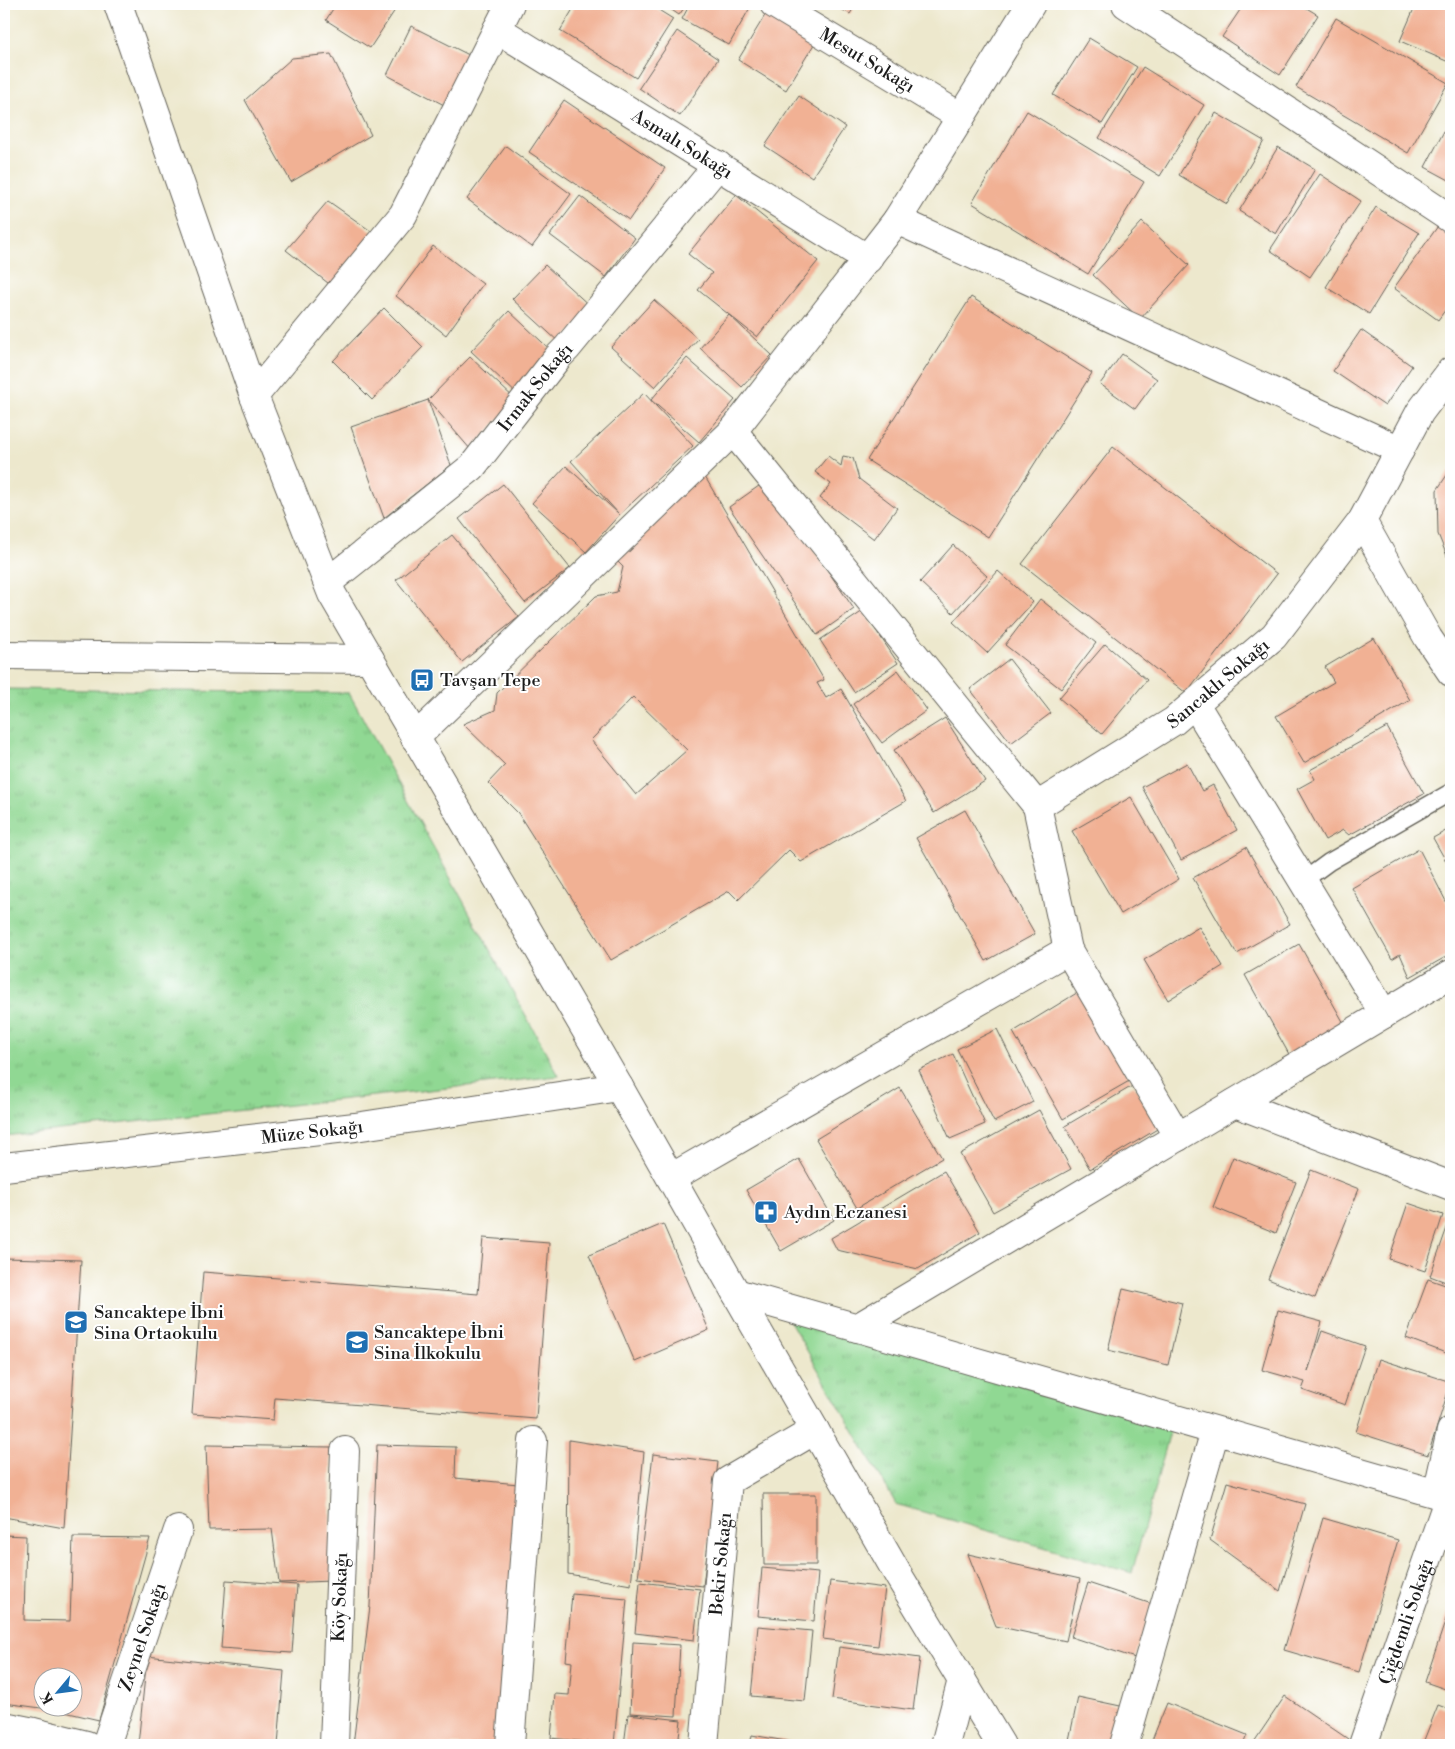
<svg xmlns="http://www.w3.org/2000/svg" width="1455" height="1749" font-family="'Libre Bodoni',serif">
  <defs>
    <pattern id="grass-tufts" width="24" height="20" patternUnits="userSpaceOnUse" patternTransform="scale(1.25)"><rect width="24" height="20" fill="#90d893"/><path d="M3 7l-1-3M5 7V3M7 7l1-3M15 17l-1-3M17 17v-4M19 17l1-3" fill="none" stroke="#7cb97e"/></pattern>
  </defs>
  <rect width="100%" height="100%" fill="#fff"/>
  <filter id="ink" filterUnits="userSpaceOnUse"><feTurbulence type="fractalNoise" baseFrequency=".02" numOctaves="2"/><feDisplacementMap in="SourceGraphic" scale="10" xChannelSelector="R" yChannelSelector="G"/><feConvolveMatrix kernelMatrix="1 2 1 2 8 2 1 2 1" color-interpolation-filters="sRGB"/></filter>
  <filter id="wash" filterUnits="userSpaceOnUse"><feTurbulence type="fractalNoise" baseFrequency=".0096" numOctaves="4" result="noise"/><feDisplacementMap in="SourceGraphic" scale="20" xChannelSelector="R" yChannelSelector="G"/><feGaussianBlur stdDeviation="1.12" result="paint"/><feColorMatrix in="noise" values="0 0 0 0 0 0 0 0 0 0 0 0 0 0 0 0 0 1.4 0 .05"/><feComposite in="paint" operator="in"/></filter>
  <g filter="url(#wash)">
    <rect width="100%" height="100%" fill="#ede8cd"/>
    <!-- grass -->
    <g fill="url(#grass-tufts)" stroke="#567a58">
      <polygon points="4,689 349,693 559,1076 4,1136"/>
      <polygon points="776,1297 1175,1413 1132,1573 896,1504"/>
    </g>
    <g id="blocks">
      <!-- building -->
      <g fill="#f1b194" fill-rule="evenodd">
        <polygon points="336,4 399,4 370,48 326,20"/>
        <polygon points="576,4 649,4 673,19 636,78 560,31"/>
        <polygon points="663,4 687,4 679,15"/>
        <polygon points="690,4 752,4 729,45 682,19"/>
        <polygon points="832,4 856,4 850,14"/>
        <polygon points="1244,4 1300,4 1318,15 1280,75 1222,37"/>
        <polygon points="1416,4 1451,4 1451,63 1400,41"/>
        <polygon points="767,12 816,41 786,90 738,60"/>
        <polygon points="1336,18 1448,83 1408,153 1296,87"/>
        <polygon points="411,26 471,56 446,106 387,75"/>
        <polygon points="677,31 718,59 680,116 639,88"/>
        <polygon points="1089,38 1137,67 1102,124 1053,95"/>
        <polygon points="331,54 371,135 291,182 245,100 292,58"/>
        <polygon points="1143,67 1204,105 1160,176 1099,138"/>
        <polygon points="799,96 845,127 812,177 765,146"/>
        <polygon points="564,100 665,168 629,220 529,152"/>
        <polygon points="1027,111 1144,182 1088,274 972,203"/>
        <polygon points="1216,113 1264,141 1227,204 1179,175"/>
        <polygon points="1451,118 1451,181 1425,167"/>
        <polygon points="506,146 571,194 532,247 467,199"/>
        <polygon points="1278,147 1315,169 1276,234 1239,211"/>
        <polygon points="1320,174 1361,201 1310,277 1270,250"/>
        <polygon points="736,195 818,261 757,337 698,290 712,273 688,254"/>
        <polygon points="580,196 635,238 606,277 550,235"/>
        <polygon points="328,201 378,236 333,287 286,250"/>
        <polygon points="1376,207 1419,233 1369,314 1326,287"/>
        <polygon points="1142,222 1189,265 1140,319 1093,275"/>
        <polygon points="1438,226 1451,236 1451,302 1438,320 1394,288"/>
        <polygon points="433,246 483,284 446,335 396,296"/>
        <polygon points="545,265 592,308 560,343 512,299"/>
        <polygon points="971,297 1092,373 988,537 867,460"/>
        <polygon points="654,300 698,339 655,387 611,347"/>
        <polygon points="384,308 423,347 372,400 333,361"/>
        <polygon points="509,311 558,357 520,397 471,351"/>
        <polygon points="729,315 772,355 742,387 700,348"/>
        <polygon points="1361,330 1412,366 1385,406 1333,371"/>
        <polygon points="1122,354 1157,379 1135,409 1100,384"/>
        <polygon points="470,357 516,400 471,450 428,400 451,465 384,518 351,427 428,400"/>
        <polygon points="687,358 735,400 699,442 651,400"/>
        <polygon points="644,393 693,446 620,514 586,552 532,503 566,466 618,513 571,461"/>
        <polygon points="1113,447 1277,574 1186,693 1022,564"/>
        <polygon points="828,456 841,466 843,456 853,458 859,479 897,508 874,539 820,498 831,484 815,472"/>
        <path d="M 701,470 L 824,680 L 817,683 L 826,698 L 841,689 L 906,801 L 801,862 L 789,850 L 738,900 L 729,891 L 611,960 L 518,813 L 488,783 L 505,765 L 463,724 L 495,710 L 497,693 L 596,596 L 617,592 L 623,567 L 615,559 ZM 633,697 L 687,750 L 636,795 L 591,740 Z"/>
        <polygon points="1449,472 1451,474 1451,566 1438,534 1437,490"/>
        <polygon points="766,481 854,609 817,635 729,507"/>
        <polygon points="503,484 570,568 525,603 459,519"/>
        <polygon points="452,535 519,617 462,662 396,580"/>
        <polygon points="953,545 987,576 953,613 920,582"/>
        <polygon points="998,571 1033,602 987,653 953,622"/>
        <polygon points="1040,599 1096,643 1061,689 1005,645"/>
        <polygon points="863,611 898,663 854,692 820,640"/>
        <polygon points="1374,638 1410,700 1304,763 1276,716 1334,682 1325,667"/>
        <polygon points="1105,644 1147,680 1102,734 1059,698"/>
        <polygon points="1009,659 1051,713 1011,743 970,689"/>
        <polygon points="898,670 927,710 882,743 853,704"/>
        <polygon points="945,718 985,781 934,813 894,750"/>
        <polygon points="1387,727 1424,794 1349,835 1343,830 1325,840 1297,789 1315,779 1310,770"/>
        <polygon points="1187,763 1202,791 1213,785 1237,830 1181,860 1142,787"/>
        <polygon points="1131,797 1179,879 1121,914 1072,831"/>
        <polygon points="965,810 1035,934 986,961 916,838"/>
        <polygon points="1451,828 1451,870 1433,838"/>
        <polygon points="1246,847 1290,924 1237,954 1193,878"/>
        <polygon points="1419,849 1451,911 1451,923 1448,925 1451,930 1451,954 1410,977 1400,954 1392,959 1352,888"/>
        <polygon points="1199,927 1223,966 1168,1000 1144,960"/>
        <polygon points="1299,944 1345,1025 1290,1056 1245,975"/>
        <polygon points="1080,991 1131,1080 1063,1119 1013,1032"/>
        <polygon points="997,1029 1033,1102 994,1122 957,1049"/>
        <polygon points="953,1054 985,1124 950,1139 919,1070"/>
        <polygon points="1134,1085 1159,1128 1090,1169 1065,1126"/>
        <polygon points="900,1088 942,1158 857,1208 816,1139"/>
        <polygon points="1039,1110 1071,1169 993,1212 960,1154"/>
        <polygon points="1233,1157 1296,1182 1276,1233 1213,1207"/>
        <polygon points="799,1159 834,1220 781,1251 746,1190"/>
        <polygon points="1311,1170 1359,1189 1315,1298 1268,1279"/>
        <polygon points="944,1171 980,1232 918,1269 837,1250 831,1238"/>
        <polygon points="1408,1203 1443,1215 1425,1271 1389,1259"/>
        <polygon points="663,1224 709,1330 635,1362 589,1255"/>
        <polygon points="1448,1225 1451,1227 1451,1284 1430,1276"/>
        <polygon points="483,1238 549,1243 536,1419 275,1398 273,1420 192,1414 203,1272 478,1294"/>
        <polygon points="4,1258 81,1260 64,1528 4,1517"/>
        <polygon points="1428,1279 1451,1287 1451,1355 1406,1338"/>
        <polygon points="1123,1289 1182,1303 1168,1365 1108,1350"/>
        <polygon points="1278,1310 1322,1322 1308,1371 1322,1331 1365,1346 1345,1405 1302,1390 1305,1382 1262,1370"/>
        <polygon points="1379,1359 1451,1382 1428,1455 1356,1432"/>
        <polygon points="569,1440 644,1452 631,1585 568,1574"/>
        <polygon points="206,1445 331,1447 330,1530 332,1581 279,1583 272,1529 209,1530"/>
        <polygon points="377,1445 456,1447 455,1478 518,1484 499,1745 353,1745 370,1606"/>
        <polygon points="653,1454 718,1462 703,1586 638,1578"/>
        <polygon points="1227,1482 1305,1504 1280,1591 1210,1540"/>
        <polygon points="763,1494 816,1494 816,1565 764,1565"/>
        <polygon points="1323,1518 1398,1540 1359,1672 1284,1650"/>
        <path d="M 4,1535 L 26,1536 L 24,1620 L 70,1621 L 73,1537 L 150,1538 L 99,1720 L 56,1710 L 4,1703 ZM 42,1676 L 72,1676 L 72,1706 L 42,1706 Z"/>
        <polygon points="968,1554 1080,1579 1066,1641 996,1626"/>
        <polygon points="762,1568 818,1573 814,1621 758,1616"/>
        <polygon points="226,1580 297,1585 292,1653 221,1648"/>
        <polygon points="830,1581 885,1588 878,1646 823,1639"/>
        <polygon points="640,1582 700,1589 694,1640 635,1633"/>
        <polygon points="1088,1583 1152,1604 1135,1658 1071,1637"/>
        <polygon points="572,1594 627,1599 614,1745 551,1738 555,1694 569,1695 572,1662 566,1661"/>
        <polygon points="1451,1604 1451,1691 1425,1682"/>
        <polygon points="758,1626 812,1631 805,1701 751,1696"/>
        <polygon points="633,1642 680,1645 676,1716 630,1713"/>
        <polygon points="839,1647 920,1658 913,1710 832,1699"/>
        <polygon points="147,1656 284,1671 278,1745 138,1745"/>
        <polygon points="1285,1696 1348,1739 1344,1745 1252,1745"/>
        <polygon points="1078,1697 1125,1707 1117,1745 1068,1745"/>
        <polygon points="1167,1703 1247,1735 1243,1745 1150,1745"/>
        <polygon points="1438,1705 1451,1710 1451,1745 1422,1745"/>
        <polygon points="628,1714 681,1720 678,1745 624,1745"/>
        <polygon points="752,1735 803,1744 803,1745 750,1745"/>
      </g>
    </g>
  </g>
  <g filter="url(#ink)">
    <use href="#blocks" fill-opacity="0" stroke="#65635a" stroke-width="1"/>
    <g fill="none" stroke-linecap="round" stroke-linejoin="round">
      <!-- service casing -->
      <g stroke="#65635a" stroke-width="19">
        <polyline id="service" points="1303,881 1329,862 1451,792"/>
      </g>
      <!-- minor casing -->
      <g stroke="#65635a" stroke-width="30">
        <g id="minor">
          <polyline points="118,4 254,396 332,594 619,1087 736,1293 900,1578 1001,1745"/>
          <path id="s1" d="M 774,4 L 961,117"/>
          <polyline points="1126,4 1451,219"/>
          <path id="s2" d="M 497,29 L 868,259"/>
          <polyline points="897,220 1031,4"/>
          <polyline points="1451,371 1420,412 1362,521 1428,638 1451,672"/>
          <polyline points="254,396 403,215 510,4"/>
          <polyline points="733,431 897,220 1400,450"/>
          <path id="s3" d="M 328,582 L 472,467 L 558,357 L 567,348 L 718,165"/>
          <polyline points="4,655 370,659"/>
          <polyline points="1195,704 1384,1014"/>
          <polyline points="415,738 733,431 1037,806 1068,950"/>
          <path id="s4" d="M 1037,806 L 1174,721 L 1274,636 L 1362,521"/>
          <polyline points="1235,1103 1451,1186"/>
          <path id="s5" d="M 4,1167 L 355,1127 L 619,1087"/>
          <polyline points="671,1178 1068,950 1178,1137"/>
          <polyline points="736,1293 1451,1498"/>
          <polyline points="857,1328 1451,974"/>
          <polyline points="1437,1494 1451,1431"/>
          <path id="s6" d="M 106,1745 L 178,1530"/>
          <path id="s7" d="M 334,1745 L 345,1451"/>
          <polyline points="510,1745 533,1441"/>
          <path id="s8" d="M 704,1745 L 728,1481 L 815,1430"/>
          <polyline points="945,1745 962,1680"/>
          <polyline points="1124,1745 1215,1431"/>
          <path id="s9" d="M 1363,1745 L 1449,1497"/>
        </g>
      </g>
      <!-- tertiary casing -->
      <g stroke="#65635a" stroke-width="30">
        <polyline id="tertiary" points="4,1726 34,1732 87,1745"/>
      </g>
      <!-- service -->
      <use href="#service" stroke="#fff" stroke-width="16"/>
      <!-- minor -->
      <use href="#minor" stroke="#fff" stroke-width="28"/>
      <!-- tertiary -->
      <use href="#tertiary" stroke="#fff" stroke-width="28"/>
    </g>
  </g>
  <!-- icons -->
  <defs>
    <g id="bus-square" transform="scale(1.25)"><rect x="-9" y="-9" width="18" height="18" rx="4" fill="#1f6fb2" stroke="#fff"/><path d="M-5-6H5V4H4V6H2V4H-2V6H-4V4H-5ZM-3.5-4V0h7V-4ZM-3.5 1.2v1.5H-2V1.2ZM2 1.2v1.5H3.5V1.2Z" fill="#fff"/></g>
    <g id="pharmacy-square" transform="scale(1.25)"><rect x="-9" y="-9" width="18" height="18" rx="4" fill="#1f6fb2" stroke="#fff"/><path d="M-2-6h4v4h4v4h-4v4h-4v-4h-4v-4h4Z" fill="#fff"/></g>
    <g id="school-square" transform="scale(1.25)"><rect x="-9" y="-9" width="18" height="18" rx="4" fill="#1f6fb2" stroke="#fff"/><path d="M0-5L7-2L0 1L-7-2ZM-4 1L0 2.5L4 1V4Q0 6-4 4Z" fill="#fff"/></g>
  </defs>
  <g fill-rule="evenodd">
    <use href="#bus-square" x="422" y="680"/>
    <use href="#pharmacy-square" x="766" y="1212"/>
    <use href="#school-square" x="76" y="1322"/>
    <use href="#school-square" x="357" y="1342"/>
  </g>
  <g text-anchor="middle" stroke-width="4" stroke-linejoin="round" paint-order="stroke">
    <!-- street labels -->
    <g font-size="18" fill="#1c1c1c" stroke="#fff">
      <text dy="6" stroke="none"><textPath href="#s1" startOffset="109">Mesut Sokağı</textPath></text>
      <text dy="6" stroke="none"><textPath href="#s2" startOffset="218">Asmalı Sokağı</textPath></text>
      <text dy="6" stroke="none"><textPath href="#s3" startOffset="286">Irmak Sokağı</textPath></text>
      <text dy="6" stroke="none"><textPath href="#s4" startOffset="219">Sancaklı Sokağı</textPath></text>
      <text dy="6" stroke="none"><textPath href="#s5" startOffset="310">Müze Sokağı</textPath></text>
      <text dy="6" stroke="none"><textPath href="#s8" startOffset="182">Bekir Sokağı</textPath></text>
      <text dy="6" stroke="none"><textPath href="#s7" startOffset="148">Köy Sokağı</textPath></text>
      <text dy="6" stroke="none"><textPath href="#s9" startOffset="131">Çiğdemli Sokağı</textPath></text>
      <text dy="6" stroke="none"><textPath href="#s6" startOffset="114">Zeynel Sokağı</textPath></text>
    </g>
    <!-- poi labels -->
    <g font-size="18" fill="#1c1c1c" stroke="#fff" text-anchor="start">
      <text x="440" y="686">Tavşan Tepe</text>
      <text x="784" y="1218">Aydın Eczanesi</text>
      <text x="94" y="1318">Sancaktepe İbni<tspan x="94" dy="21">Sina Ortaokulu</tspan></text>
      <text x="374" y="1338">Sancaktepe İbni<tspan x="374" dy="21">Sina İlkokulu</tspan></text>
    </g>
  </g>
  <!-- margin -->
  <rect width="1455" height="1749" fill="none" stroke="#fff" stroke-width="20"/>
  <!-- north arrow -->
  <g transform="translate(58 1692) rotate(241)"><circle r="24" fill="#ffffff" stroke="#a4a4a4"/>
  <path d="M0-4L9 19L0 12L-9 19Z" fill="#1f6fb2"/>
  <text y="-8" font-size="14" font-weight="bold" text-anchor="middle" fill="#1c1c1c">K</text>
  </g>
</svg>
